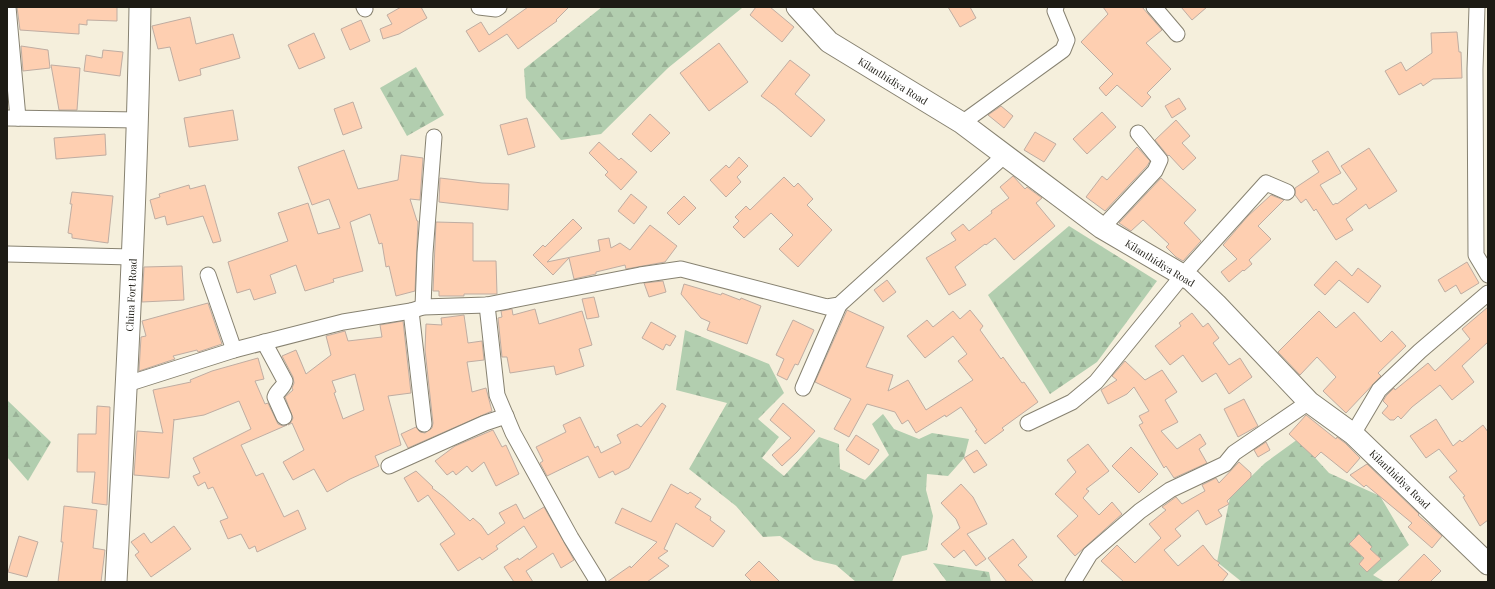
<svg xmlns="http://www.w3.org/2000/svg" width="1495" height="589" font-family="'Playfair Display',serif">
  <defs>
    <pattern id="forest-firs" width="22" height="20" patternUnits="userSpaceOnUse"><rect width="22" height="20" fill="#b2ceaf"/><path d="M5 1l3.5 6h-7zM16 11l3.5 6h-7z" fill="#99b096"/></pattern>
  </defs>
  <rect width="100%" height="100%" fill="#f5efdc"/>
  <!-- forest -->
  <g fill="url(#forest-firs)">
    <polygon points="602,7 741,7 742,8 668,68 601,134 561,140 526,98 524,69"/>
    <polygon points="416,67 444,115 407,136 380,88"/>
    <polygon points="1069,226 1157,281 1097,362 1050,394 988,295"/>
    <polygon points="685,330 769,364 784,393 758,419 779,437 762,458 784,476 819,437 839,444 840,469 865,480 889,455 872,424 883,414 894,429 919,439 932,433 969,439 964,458 948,476 927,474 926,490 933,516 927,550 902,556 892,582 856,582 836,565 814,560 780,536 763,537 736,506 689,469 727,403 676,390"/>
    <polygon points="7,400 51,442 28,481 7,457"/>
    <polygon points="1298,439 1329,473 1380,496 1409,545 1373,575 1385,582 1242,582 1217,562 1230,497 1265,463"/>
    <polygon points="933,563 989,572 991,582 947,582"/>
  </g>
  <!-- building -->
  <g fill="#fecfb1" stroke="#bfada2" fill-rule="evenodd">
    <polygon points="17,7 117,7 117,21 87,20 87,25 79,24 79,34 20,30"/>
    <polygon points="401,7 421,7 427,18 399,34 383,39 380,29 392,24 387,15"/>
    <polygon points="528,7 569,7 556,20 557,21 518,49 507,34 479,52 466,31 481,22 489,35"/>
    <polygon points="756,7 770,7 794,27 782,42 750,15"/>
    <polygon points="948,7 970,7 976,18 960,27"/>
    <polygon points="1103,7 1142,7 1162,30 1146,43 1171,69 1147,93 1151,97 1142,107 1117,85 1106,96 1099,88 1113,74 1081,42 1108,14"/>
    <polygon points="1181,7 1207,7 1192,20"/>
    <polygon points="190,17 196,44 233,34 240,58 200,69 201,75 179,81 170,47 158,49 152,26"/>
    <polygon points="361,20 370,41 350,50 341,29"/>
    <polygon points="1457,32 1459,52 1461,52 1462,78 1433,79 1423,86 1421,83 1399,95 1385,71 1401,62 1406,71 1432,53 1431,33"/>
    <polygon points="314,33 325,58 299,69 288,45"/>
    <polygon points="719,43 748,82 709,111 680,73"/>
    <polygon points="21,46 48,50 50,68 23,71"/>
    <polygon points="103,50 123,52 120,76 84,71 86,55 102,58"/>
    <polygon points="790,60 810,75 795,94 825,120 811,137 775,106 761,96"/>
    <polygon points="51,65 80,68 77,110 59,110"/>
    <polygon points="1179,98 1186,109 1172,118 1165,106"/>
    <polygon points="353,102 362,128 343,135 334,109"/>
    <polygon points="1001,106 1013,116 1004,128 988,115"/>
    <polygon points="233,110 238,140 189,147 184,118"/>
    <polygon points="1102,112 1116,127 1087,154 1073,139"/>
    <polygon points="650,114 670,133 651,152 632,134"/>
    <polygon points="527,118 535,147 508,155 500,125"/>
    <polygon points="1176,120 1190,136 1182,143 1196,158 1183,170 1169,155 1168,156 1155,140"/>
    <polygon points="1035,132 1056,144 1044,162 1024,150"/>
    <polygon points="105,134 106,155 56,159 54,138"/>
    <polygon points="599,142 619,160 621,158 637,172 621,190 605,175 608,172 589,153"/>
    <polygon points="1137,147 1150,161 1147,166 1105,211 1086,197 1102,176 1107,180"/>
    <polygon points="1369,148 1397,191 1369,209 1366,204 1346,219 1353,230 1336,240 1316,209 1314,211 1306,199 1301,203 1295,195 1295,188 1319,172 1312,161 1328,151 1341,173 1320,185 1333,205 1336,203 1337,204 1357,189 1341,166"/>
    <polygon points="344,150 358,189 398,180 401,155 423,158 420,200 410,199 417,221 418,221 415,291 396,296 389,266 386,267 382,243 379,244 370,214 350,222 363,271 333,279 334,282 305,291 296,265 270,275 276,293 254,300 250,289 237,293 228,262 288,241 278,213 308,203 318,234 340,228 329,199 312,205 298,167"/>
    <polygon points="739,157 748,166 737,177 741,182 726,197 710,180 726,165 729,168"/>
    <polygon points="1013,176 1025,189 1027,187 1042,198 1036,203 1055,226 1014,260 995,238 986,245 985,244 955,267 966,285 949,295 926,258 956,240 951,233 963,224 969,231 992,213 991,211 1009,198 1000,187"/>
    <polygon points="784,177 794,187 798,183 813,199 807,205 832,230 798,267 779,249 793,235 771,213 744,238 733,227 739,221 735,217 746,206 750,210"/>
    <polygon points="440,178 482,183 509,184 508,210 439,202"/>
    <polygon points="1161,178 1196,210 1184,223 1201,241 1183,261 1176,257 1166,247 1169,244 1143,220 1131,231 1119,223"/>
    <polygon points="189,185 190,189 205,185 221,241 213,243 203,216 167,225 165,216 155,219 150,200 160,197 159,194"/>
    <polygon points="72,192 113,196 108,243 72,238 72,234 68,233 72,204 70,204"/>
    <polygon points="631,194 647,207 634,224 618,211"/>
    <polygon points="1271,195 1284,200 1258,226 1271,239 1249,260 1252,264 1244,271 1243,270 1229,282 1221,272 1237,259 1223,245 1248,216"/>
    <polygon points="684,196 696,208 679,225 667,213"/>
    <polygon points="573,219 582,228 547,262 600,251 598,240 609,238 611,248 620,243 630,250 650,225 677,246 665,262 626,269 625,265 596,272 596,274 574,279 569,258 553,275 533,255 543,245 545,247"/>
    <polygon points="436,222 473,223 473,261 496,261 497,294 464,294 464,296 439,296 439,291 433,291"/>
    <polygon points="1336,261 1352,276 1358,268 1381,286 1368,303 1339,280 1325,295 1314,285"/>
    <polygon points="1467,262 1479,283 1461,294 1456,285 1445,292 1438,280"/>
    <polygon points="182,266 184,300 142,302 144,267"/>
    <polygon points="887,280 896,292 883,302 874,290"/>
    <polygon points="663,281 666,292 649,297 644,283"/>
    <polygon points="684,284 721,295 722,293 740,300 741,298 761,306 747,344 707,330 710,322 701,318 681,294"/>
    <polygon points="594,297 599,317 587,319 582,299"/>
    <polygon points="208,303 222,344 198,352 197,350 173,356 175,359 139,371 141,337 146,336 142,321"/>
    <polygon points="1488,307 1488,342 1462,366 1474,382 1452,400 1440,385 1412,407 1401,419 1398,416 1394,420 1390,420 1382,413 1388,406 1383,401 1386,396 1394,388 1395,390 1428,363 1435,371 1470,339 1462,329"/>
    <polygon points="512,309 513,315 535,309 539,324 582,311 592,345 579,349 584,366 556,375 554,366 510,373 507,357 502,357 498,318 502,317 501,311"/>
    <polygon points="847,310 884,327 866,367 893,375 888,391 908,380 926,410 973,380 958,361 967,354 953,336 925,358 907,336 927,320 933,327 953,311 960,319 970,310 983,326 980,330 1001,359 1003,357 1022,383 1024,382 1038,402 1002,428 1004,430 985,444 975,431 977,430 961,407 946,417 945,415 916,433 908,420 902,424 895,412 867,404 849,437 834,429 851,399 815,382"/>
    <polygon points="1319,311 1336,328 1354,312 1381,342 1392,331 1406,346 1378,373 1381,376 1346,413 1323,391 1336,377 1317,357 1300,375 1278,352"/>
    <polygon points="1192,313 1203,327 1208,323 1219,338 1213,343 1229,365 1240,358 1252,377 1229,394 1216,373 1202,382 1183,355 1170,365 1155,346 1181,326 1179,323"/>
    <polygon points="464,315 468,343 482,341 484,360 467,362 472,392 486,388 492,411 408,448 401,434 416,427 420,432 425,433 432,428 433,423 425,350 426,324 442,325 441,318"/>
    <polygon points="793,320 814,330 798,365 795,364 787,380 777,375 784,359 776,355"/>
    <path d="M 403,321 L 411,393 L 388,396 L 401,445 L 375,456 L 379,466 L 350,479 L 327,492 L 314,469 L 293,480 L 283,462 L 304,450 L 292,423 L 288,425 L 291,422 L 293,418 L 285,397 L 293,390 L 292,388 L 294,383 L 293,377 L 282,356 L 296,350 L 306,374 L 331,355 L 326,336 L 345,331 L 348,341 L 382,337 L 380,325 ZM 355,374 L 364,410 L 343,419 L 334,393 L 336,392 L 332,381 Z"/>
    <polygon points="651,322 676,336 670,346 666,344 663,350 642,338"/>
    <polygon points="258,358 264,379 255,381 265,404 268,403 278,424 283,426 287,425 241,445 256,476 263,473 284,517 298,510 306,529 257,552 255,546 249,549 241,534 228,539 220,521 228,518 213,487 208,489 205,482 198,486 193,476 200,473 193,458 251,429 239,401 204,415 174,420 174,419 169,478 134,475 137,431 163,433 153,390 191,382 190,380 212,371"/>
    <polygon points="1125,361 1145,380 1162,370 1177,392 1165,400 1178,422 1161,431 1177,449 1200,434 1206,444 1199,449 1207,463 1174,478 1166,466 1164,468 1139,425 1143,423 1139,416 1149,411 1134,387 1127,394 1108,404 1101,390 1117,380 1112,376"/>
    <polygon points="1244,399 1258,426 1238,437 1224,409"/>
    <polygon points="662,403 666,406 629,468 615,475 613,471 599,478 588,456 547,476 540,463 543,461 536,447 566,432 563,425 580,417 595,448 598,446 601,453 621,443 617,435 637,424 641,427"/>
    <polygon points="783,403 815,431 797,452 782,466 772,455 791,438 770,420"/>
    <polygon points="97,406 110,407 107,505 92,503 95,472 77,472 78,434 96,434"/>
    <polygon points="1306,415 1336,439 1337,437 1345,443 1360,458 1347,473 1321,452 1315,458 1289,434"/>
    <polygon points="1436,419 1453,446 1460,440 1462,442 1483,425 1488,432 1488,520 1480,526 1463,497 1465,496 1449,477 1457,471 1439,449 1426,458 1410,436"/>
    <polygon points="493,430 502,447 506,445 519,474 496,486 484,462 472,472 467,466 456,475 453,471 447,475 435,461 455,446"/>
    <polygon points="856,435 879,450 869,465 846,450"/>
    <polygon points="1266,442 1270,450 1258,457 1254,450"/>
    <polygon points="1088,444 1109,471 1086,489 1089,491 1083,498 1099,515 1112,502 1122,514 1075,556 1057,536 1078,516 1055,494 1076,472 1067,460"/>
    <polygon points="1131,447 1158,474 1139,493 1112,466"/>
    <polygon points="977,450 987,465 974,473 964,458"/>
    <polygon points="1239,462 1251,473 1251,477 1227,501 1229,504 1218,510 1222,516 1206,525 1198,510 1175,529 1181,536 1164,550 1178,566 1203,545 1214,559 1220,563 1218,565 1228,574 1222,582 1124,582 1101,561 1117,545 1135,563 1161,538 1149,524 1166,510 1162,507 1176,497 1182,504 1205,491 1202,485 1216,478 1219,483"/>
    <polygon points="1367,464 1419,514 1418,515 1442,536 1432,548 1408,527 1412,523 1366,485 1364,487 1350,475"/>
    <polygon points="416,471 433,487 432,488 444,497 470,521 473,518 481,525 488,535 505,523 499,513 516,504 524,519 544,507 574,560 561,568 553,553 526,571 533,582 514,582 504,567 518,558 519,560 537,547 524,526 496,546 498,549 482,560 480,557 458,571 440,544 455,534 428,495 418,502 404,478"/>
    <polygon points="671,484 688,494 690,492 701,499 695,507 711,517 710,520 725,531 713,547 676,523 664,549 668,551 658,558 669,566 647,582 607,582 630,566 631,568 657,542 615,523 622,508 651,522"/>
    <polygon points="961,484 973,497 987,524 967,534 986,559 976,566 964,550 954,558 941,544 960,528 956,519 941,503"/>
    <polygon points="64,506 97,510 93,548 105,550 101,582 58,582 63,542 61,542"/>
    <polygon points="174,526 191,549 151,577 135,555 139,552 131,542 144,533 151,543"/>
    <polygon points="1359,534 1372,547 1370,549 1381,559 1367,572 1359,564 1364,558 1349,544"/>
    <polygon points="19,536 38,542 27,577 8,572"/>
    <polygon points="1013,539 1027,557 1018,565 1034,582 1007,582 988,558"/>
    <polygon points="1424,554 1441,571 1430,582 1397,582"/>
    <polygon points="759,561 780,582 752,582 745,575"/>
  </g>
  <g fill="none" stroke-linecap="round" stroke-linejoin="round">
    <!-- street casing -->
    <g stroke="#878271" stroke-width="17">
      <g id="street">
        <polyline points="8,7 18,118"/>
        <polyline points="364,7 365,9"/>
        <polyline points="479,7 496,9 499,7"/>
        <polyline points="1154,7 1177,34"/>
        <polyline points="1477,7 1475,69 1476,255 1488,275"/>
        <polyline points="7,118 139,120"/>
        <polyline points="962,123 1063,50 1067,40 1055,11 1056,7"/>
        <polyline points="1102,228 1155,171 1160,160 1138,133"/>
        <polyline points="7,254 132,257"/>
        <polyline points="208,275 234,350"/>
        <polyline points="487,305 497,395 513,433 571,538 598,582"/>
        <polyline points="423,307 425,253 434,137"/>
        <polyline points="411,311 424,424"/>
        <path d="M 264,342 L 285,381 C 284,388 277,390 275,397 L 284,417"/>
        <polyline points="127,384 234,350 343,322 411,311 423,307 487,305 640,275 681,269 827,307 839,305 1005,155"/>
        <polyline points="803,388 839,305"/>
        <polyline points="1028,423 1072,402 1096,382 1183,275 1266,183 1287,192"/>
        <polyline points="1353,434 1379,390 1420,351 1488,293"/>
        <polyline points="389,466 485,423 506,416"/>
        <polyline points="1073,582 1090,554 1140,511 1170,490 1225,464 1234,453 1309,402"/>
      </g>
    </g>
    <!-- secondary casing -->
    <g stroke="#878271" stroke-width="23">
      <g id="secondary">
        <polyline points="797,7 829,42 962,123 1102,228 1191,280 1216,304 1309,402 1353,434 1488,564"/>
        <path d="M 116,582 C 126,390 137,199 140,7"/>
      </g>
    </g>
    <!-- street -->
    <use href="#street" stroke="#fff" stroke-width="15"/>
    <!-- secondary -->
    <use href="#secondary" stroke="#fff" stroke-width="21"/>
  </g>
  <g text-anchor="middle" stroke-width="3.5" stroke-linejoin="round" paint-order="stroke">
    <!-- street labels -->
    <g font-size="10" fill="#1d1b14" stroke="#fff">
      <text transform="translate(893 81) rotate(32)" y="4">Kilanthidiya Road</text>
      <text transform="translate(1160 263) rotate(32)" y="4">Kilanthidiya Road</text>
      <text transform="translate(131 295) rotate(-87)" y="4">China Fort Road</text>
      <text transform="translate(1400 479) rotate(44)" y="4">Kilanthidiya Road</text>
    </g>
  </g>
  <!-- border -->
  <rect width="1495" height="589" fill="none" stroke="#1d1b14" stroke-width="16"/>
</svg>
